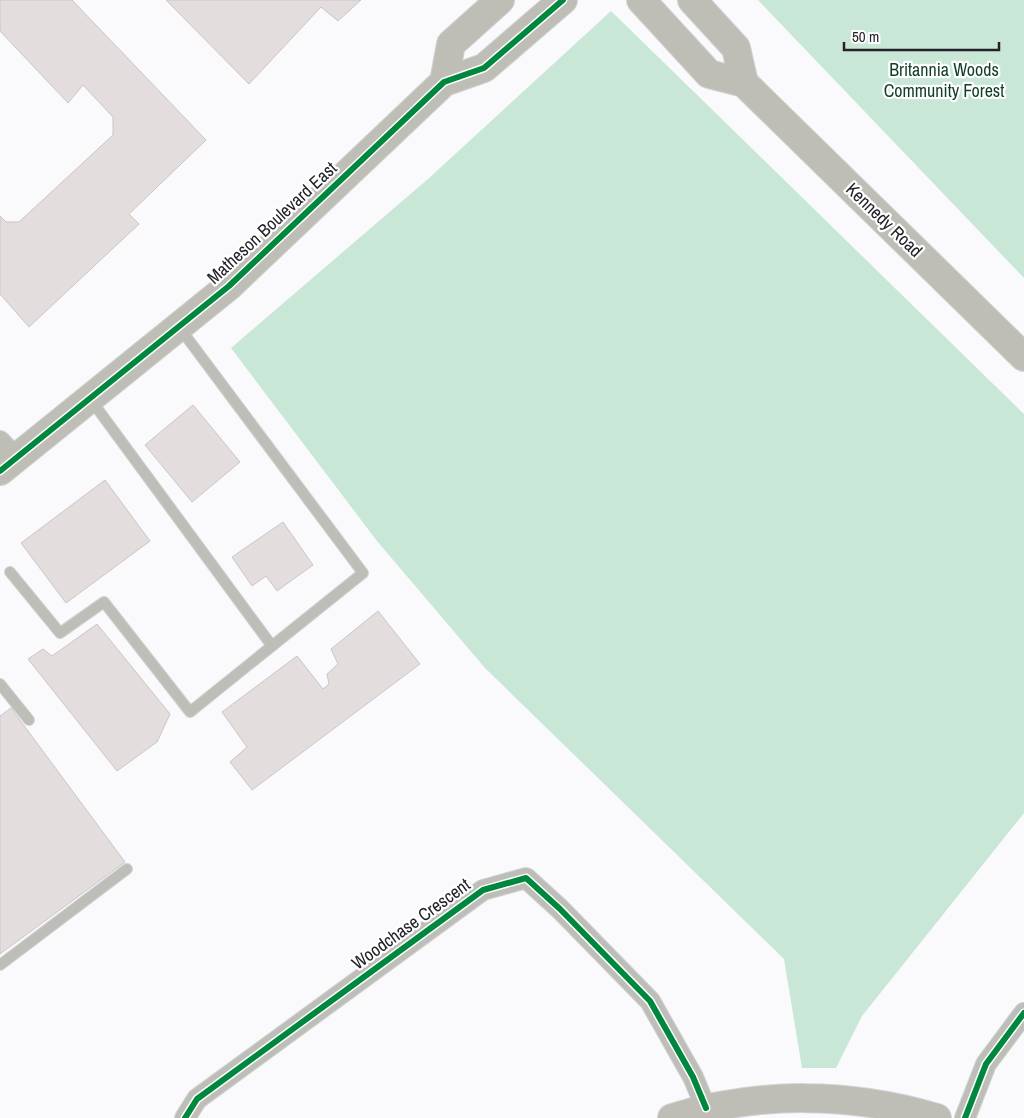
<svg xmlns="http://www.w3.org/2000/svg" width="1024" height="1118" font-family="'Archivo Narrow',sans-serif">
  <rect width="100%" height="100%" fill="#faf9fc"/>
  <!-- forest -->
  <g fill="#c8e7d6">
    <polygon points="758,0 1024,0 1024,278"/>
    <polygon points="611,11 1024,414 1024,813 862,1016 836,1068 802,1068 784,959 485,668 377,541 231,348 428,179"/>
  </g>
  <!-- building -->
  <g fill="#e3ddde" stroke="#cbc5c6">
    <polygon points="0,0 72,0 206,140 129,214 139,224 29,327 0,294 0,216 6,222 19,222 113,135 113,117 83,85 68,103 0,31"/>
    <polygon points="166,0 361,0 338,21 321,7 249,84"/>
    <polygon points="193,405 240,462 192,502 145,445"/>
    <polygon points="105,480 150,541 66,603 21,543"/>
    <polygon points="283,522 313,565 277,591 266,576 252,586 232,557"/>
    <polygon points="378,611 420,664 252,790 230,762 247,747 222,712 297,656 323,689 329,684 327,674 338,664 331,649"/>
    <polygon points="97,624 170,714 157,742 117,771 28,659 43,649 52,656"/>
    <polygon points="11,708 125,862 0,954 0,716"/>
  </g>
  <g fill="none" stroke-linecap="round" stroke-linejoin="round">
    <!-- lane casing -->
    <g stroke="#d4d3d5" stroke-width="12">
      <g id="lane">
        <polyline points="91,400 272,646 363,573 179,327"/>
        <polyline points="10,572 60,633 104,602 190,712 272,646"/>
        <polyline points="0,684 29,720"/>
        <polyline points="0,965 127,869"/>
      </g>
    </g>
    <!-- street casing -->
    <g stroke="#d4d3d5" stroke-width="22">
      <g id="street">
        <polyline points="0,441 17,459"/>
        <polyline points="185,1118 197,1099 483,890 526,878 560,909 650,1001 693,1077 706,1108"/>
        <polyline points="965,1118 986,1064 1024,1013"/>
      </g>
    </g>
    <!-- secondary casing -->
    <g stroke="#d4d3d5" stroke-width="30">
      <g id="secondary">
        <polyline points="641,0 709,74 744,83 1024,357"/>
        <polyline points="692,0 736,48 744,83"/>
        <polyline points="444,82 451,44 500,0"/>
        <polyline points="0,471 229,286 444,82 484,68 563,0"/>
        <path d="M 672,1118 C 757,1091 852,1092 937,1118"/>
      </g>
    </g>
    <!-- lane -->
    <use href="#lane" stroke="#bebeb8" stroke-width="10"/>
    <!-- street -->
    <use href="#street" stroke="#bebeb8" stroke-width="20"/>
    <!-- secondary -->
    <use href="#secondary" stroke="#bebeb6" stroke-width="28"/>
    <!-- cycleway casing -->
    <g stroke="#fff" stroke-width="9">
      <g id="cycleway">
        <polyline points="0,471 229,286 444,82 484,68 563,0"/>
        <polyline points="185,1118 197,1099 483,890 526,878 560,909 650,1001 693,1077 706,1108"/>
        <polyline points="965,1118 986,1064 1024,1013"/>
      </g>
    </g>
    <!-- cycleway -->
    <use href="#cycleway" stroke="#00873e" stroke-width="6"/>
  </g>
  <g text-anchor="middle" stroke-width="4.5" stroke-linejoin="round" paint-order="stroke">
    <!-- park labels -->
    <g font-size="18" fill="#103e27" stroke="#fff">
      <text x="944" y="76">Britannia Woods<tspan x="944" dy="21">Community Forest</tspan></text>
    </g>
    <!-- street labels -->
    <g font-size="18" fill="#252129" stroke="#fff">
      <text transform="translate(884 220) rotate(44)" y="6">Kennedy Road</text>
      <text transform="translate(272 223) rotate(-43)" y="6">Matheson Boulevard East</text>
      <text transform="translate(411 924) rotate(-36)" y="6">Woodchase Crescent</text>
    </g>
  </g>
  <!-- scale -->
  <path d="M844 42v8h155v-8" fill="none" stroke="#252129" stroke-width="2.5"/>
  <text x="852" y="42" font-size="15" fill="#252129" stroke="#ffffff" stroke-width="4" paint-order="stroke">50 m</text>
</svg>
